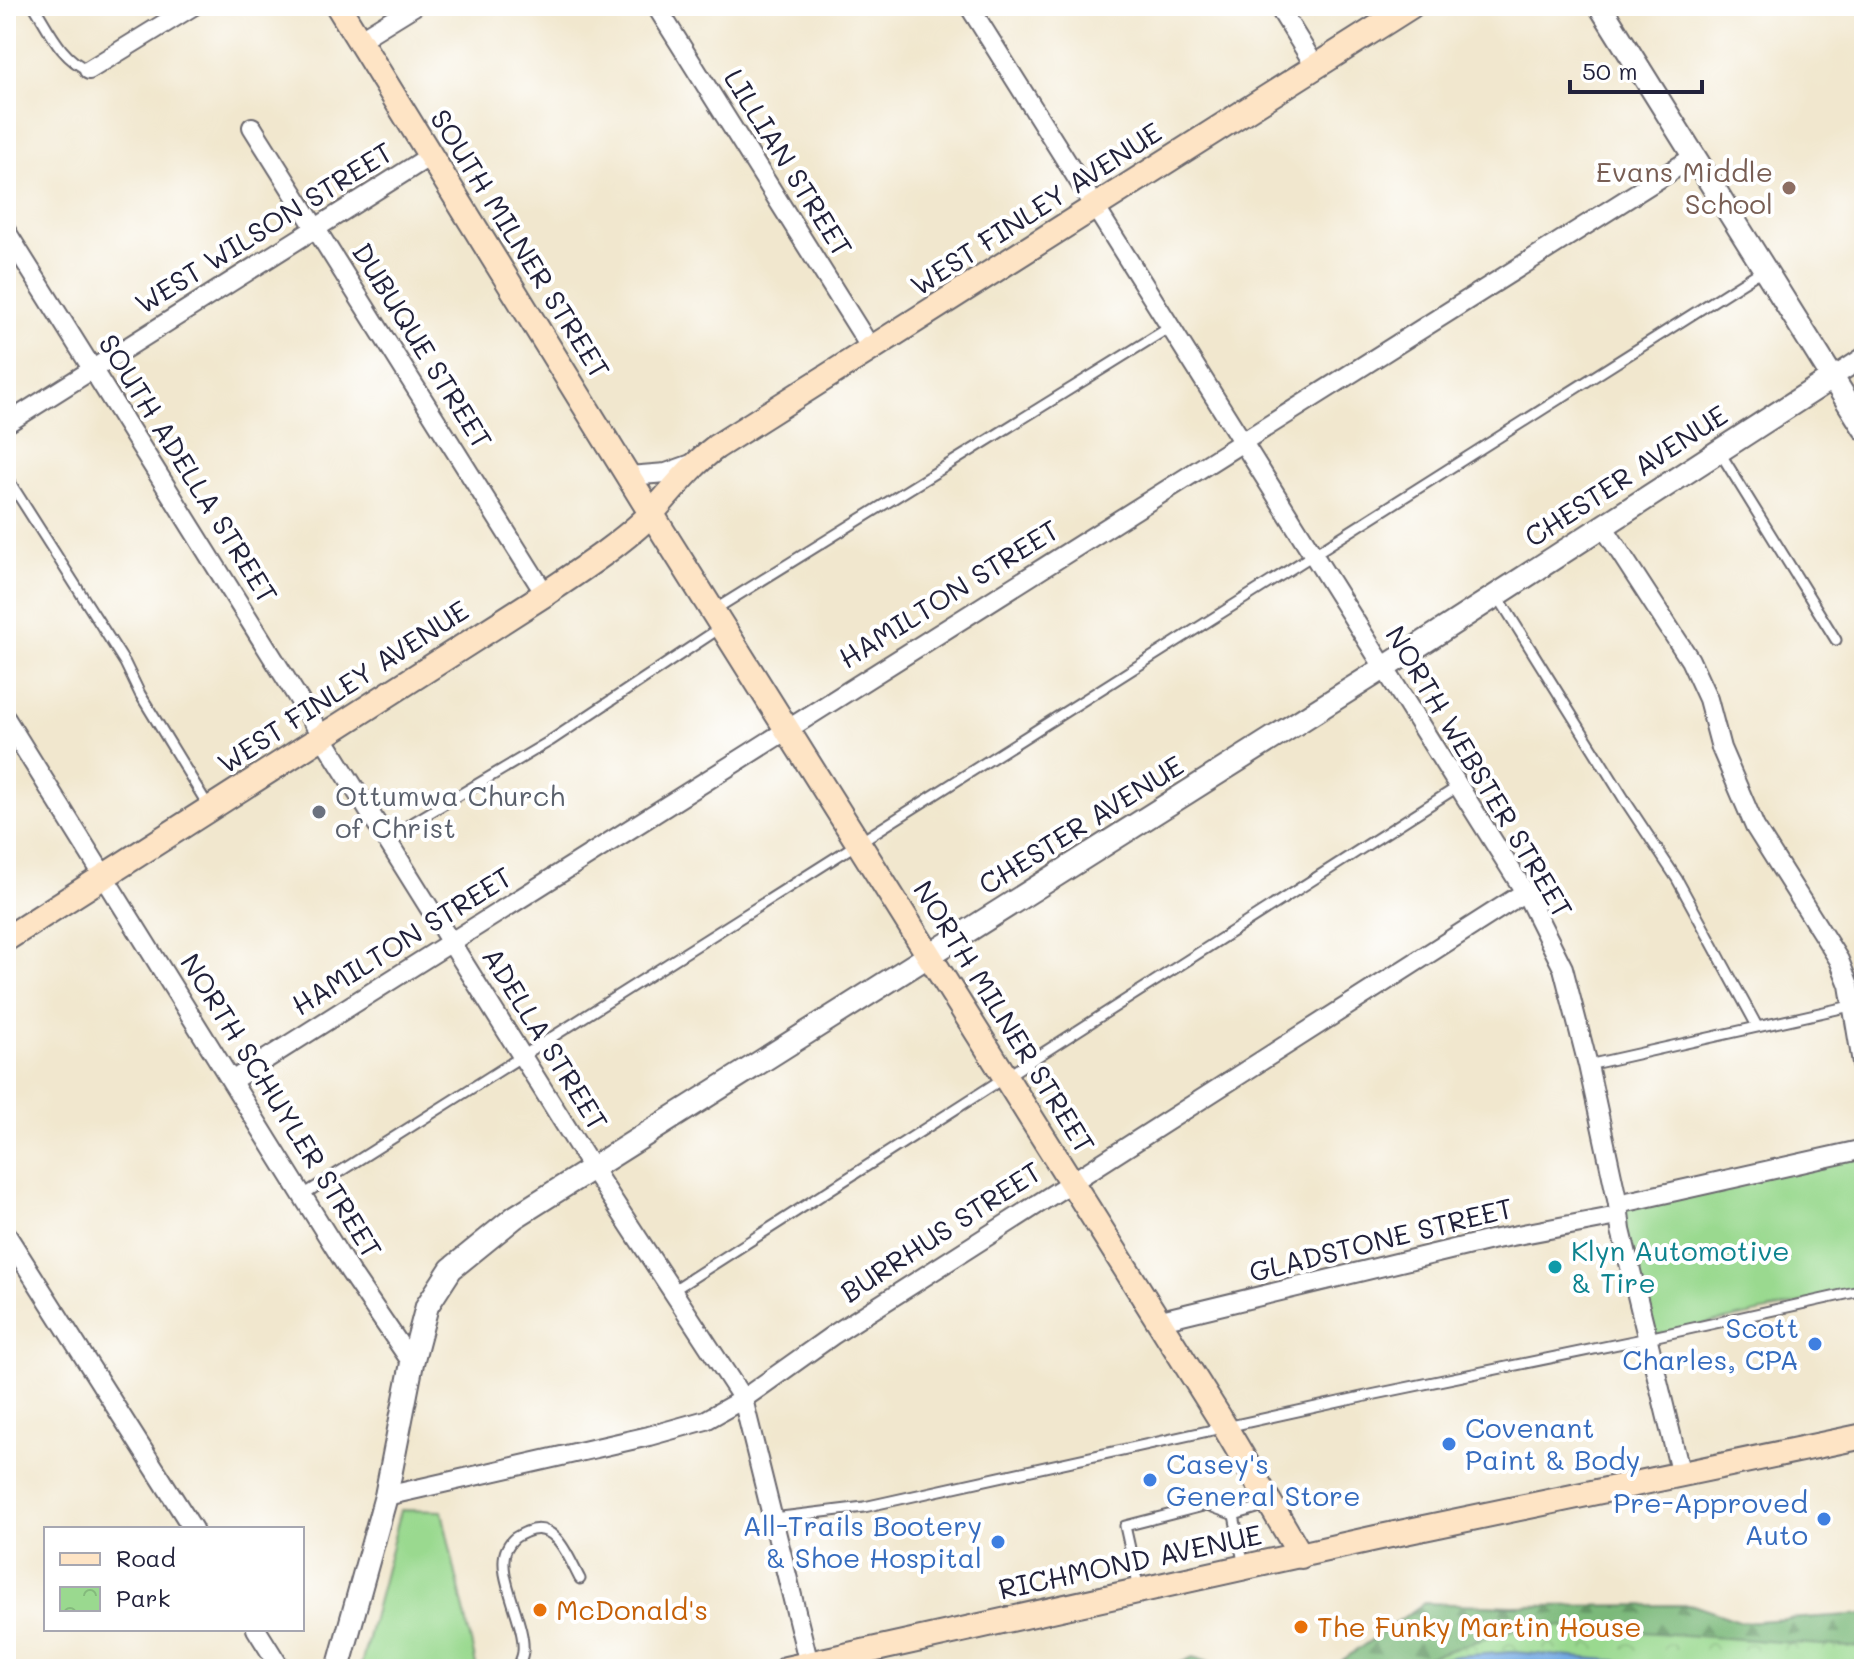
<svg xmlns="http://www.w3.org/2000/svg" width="1870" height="1675" font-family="Mali,sans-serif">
  <defs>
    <pattern id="forest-firs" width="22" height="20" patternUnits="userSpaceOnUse" patternTransform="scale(2)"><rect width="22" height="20" fill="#7bb97a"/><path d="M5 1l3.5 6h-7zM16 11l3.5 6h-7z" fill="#649665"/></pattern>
    <pattern id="park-crowns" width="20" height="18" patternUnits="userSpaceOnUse" patternTransform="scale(2)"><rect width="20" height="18" fill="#9ad98f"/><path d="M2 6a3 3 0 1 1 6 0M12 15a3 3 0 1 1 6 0" fill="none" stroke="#84ba7c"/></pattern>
  </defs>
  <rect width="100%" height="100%" fill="#fff"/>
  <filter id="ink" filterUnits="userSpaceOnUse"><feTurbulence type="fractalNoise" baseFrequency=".0125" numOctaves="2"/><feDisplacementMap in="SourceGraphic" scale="16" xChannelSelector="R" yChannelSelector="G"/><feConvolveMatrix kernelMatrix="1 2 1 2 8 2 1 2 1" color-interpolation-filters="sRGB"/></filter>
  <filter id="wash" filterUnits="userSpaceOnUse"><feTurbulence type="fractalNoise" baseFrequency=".006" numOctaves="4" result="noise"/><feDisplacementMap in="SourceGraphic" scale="32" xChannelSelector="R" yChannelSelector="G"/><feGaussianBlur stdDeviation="1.8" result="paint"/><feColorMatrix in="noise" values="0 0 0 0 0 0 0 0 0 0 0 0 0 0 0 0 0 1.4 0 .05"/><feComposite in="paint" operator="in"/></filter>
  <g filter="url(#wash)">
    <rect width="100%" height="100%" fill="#f1e7ce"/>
    <!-- grass -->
    <g fill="#9ad98f" stroke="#5e7e65" stroke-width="2">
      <polygon points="1864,1149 1864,1290 1647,1337 1618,1204"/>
      <polygon points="401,1510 442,1511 477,1669 360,1669"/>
    </g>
    <!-- forest -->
    <g fill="url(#forest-firs)" stroke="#4e6e5a" stroke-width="2">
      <polygon points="1424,1603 1512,1606 1693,1605 1742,1622 1864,1614 1864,1669 1434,1660 1389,1669 1314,1669 1334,1666"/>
      <polygon points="1193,1657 1230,1669 1167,1669"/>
    </g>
    <!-- park -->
    <polygon fill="url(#park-crowns)" stroke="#5e7e65" stroke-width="2" points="1530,1624 1864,1648 1864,1669 1391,1669"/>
    <!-- water -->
    <polygon fill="#74abe3" stroke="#4b668f" stroke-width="2" points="1513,1652 1667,1665 1858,1669 1389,1669 1457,1656"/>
  </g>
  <g filter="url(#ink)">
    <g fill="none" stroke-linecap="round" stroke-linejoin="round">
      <!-- service casing -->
      <g stroke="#6a676e" stroke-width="13">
        <g id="service">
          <path d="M 34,6 C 49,30 62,60 89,70"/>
          <polyline points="1719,451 1836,640"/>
          <polyline points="6,476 125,663 140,694 209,807"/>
          <polyline points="1497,595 1626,802 1677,879 1757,1026"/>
          <polyline points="714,610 1170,327"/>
          <polyline points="387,838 550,741 720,628"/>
          <polyline points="1588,1065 1864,1003"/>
          <polyline points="303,1195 1764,269"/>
          <polyline points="672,1291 1459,786"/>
          <polyline points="1234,1515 1244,1567"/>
          <polyline points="773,1518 864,1507 1366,1396 1657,1336 1864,1290"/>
          <polyline points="1139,1589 1125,1526 1207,1505 1234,1515 1267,1505"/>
          <path d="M 517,1669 C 519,1664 523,1657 523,1651 C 526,1623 494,1572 507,1548 C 512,1538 517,1536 526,1532 C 556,1519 568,1557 580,1579"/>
        </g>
      </g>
      <!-- minor casing -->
      <g stroke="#6a676e" stroke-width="22">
        <g id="minor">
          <polyline points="656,6 872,350"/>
          <polyline points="969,6 1525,892 1563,968 1588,1065 1618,1204 1621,1230 1681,1475"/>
          <polyline points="1278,6 1315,66"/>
          <polyline points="359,40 414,6"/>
          <polyline points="89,70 193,6"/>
          <polyline points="252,127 545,594"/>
          <polyline points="6,231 592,1168 743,1399 809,1664"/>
          <polyline points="1832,378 1864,357"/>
          <polyline points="6,424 430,156"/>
          <polyline points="629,476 666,473 694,463"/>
          <polyline points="1603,526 1690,660 1708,699 1721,748 1755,827 1839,960 1849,985 1864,1075"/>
          <polyline points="6,719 350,1272 412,1363"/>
          <polyline points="233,1080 1695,156"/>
          <polyline points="1618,1204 1864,1149"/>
          <polyline points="6,1234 193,1529"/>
          <polyline points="1157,1321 1491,1240 1618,1216"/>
          <polyline points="386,1496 649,1436 706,1420 743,1399 833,1335 1525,892"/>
          <polyline points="256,1629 281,1669"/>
        </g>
      </g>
      <!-- tertiary casing -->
      <g stroke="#6a676e" stroke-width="26">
        <g id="tertiary">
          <polyline points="1600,6 1864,428"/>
          <polyline points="338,1669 386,1496 412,1363 427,1306 451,1269 515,1217 1384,668 1832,378"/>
        </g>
      </g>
      <!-- secondary casing -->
      <g stroke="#6a676e" stroke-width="28">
        <g id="secondary">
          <polyline points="338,6 651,513 1219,1417 1301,1556"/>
          <path d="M 6,939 L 545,594 C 580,570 615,548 646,519 C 670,494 688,468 716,447 L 1411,6"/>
          <polyline points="786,1669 1376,1538 1864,1436"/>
        </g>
      </g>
      <!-- service -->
      <use href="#service" stroke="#fff" stroke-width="9"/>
      <!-- minor -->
      <use href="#minor" stroke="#fff" stroke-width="18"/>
      <!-- tertiary -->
      <use href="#tertiary" stroke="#fff" stroke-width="22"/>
      <!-- secondary -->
      <use href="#secondary" stroke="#fee4c5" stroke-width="24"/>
    </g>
  </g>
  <!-- markers -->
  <circle fill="#8d6e63" stroke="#fff" stroke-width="3" cx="1789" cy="188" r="8"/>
  <circle fill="#6b7280" stroke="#fff" stroke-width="3" cx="319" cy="812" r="8"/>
  <circle fill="#0f9aa8" stroke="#fff" stroke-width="3" cx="1555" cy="1267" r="8"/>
  <g fill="#3f7fe0" stroke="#fff" stroke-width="3">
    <circle cx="1815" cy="1344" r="8"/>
    <circle cx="1449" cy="1444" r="8"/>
    <circle cx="1150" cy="1480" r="8"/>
    <circle cx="1824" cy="1519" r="8"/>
    <circle cx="998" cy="1542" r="8"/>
  </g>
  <g fill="#e8710a" stroke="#fff" stroke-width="3">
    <circle cx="540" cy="1610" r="8"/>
    <circle cx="1301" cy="1627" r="8"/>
  </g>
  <g text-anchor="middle" stroke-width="8" stroke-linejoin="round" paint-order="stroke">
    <!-- street labels -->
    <g font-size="28" fill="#22223b" stroke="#fff">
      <text transform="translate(788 163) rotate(58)" y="10">LILLIAN STREET</text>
      <text transform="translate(1036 209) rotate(-33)" y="10">WEST FINLEY AVENUE</text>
      <text transform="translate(264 228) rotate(-32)" y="10">WEST WILSON STREET</text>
      <text transform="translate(520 244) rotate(58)" y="10">SOUTH MILNER STREET</text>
      <text transform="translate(422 346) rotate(58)" y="10">DUBUQUE STREET</text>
      <text transform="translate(188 469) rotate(58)" y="10">SOUTH ADELLA STREET</text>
      <text transform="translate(1626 476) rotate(-33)" y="10">CHESTER AVENUE</text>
      <text transform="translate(949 594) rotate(-32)" y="10">HAMILTON STREET</text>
      <text transform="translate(343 687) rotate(-33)" y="10">WEST FINLEY AVENUE</text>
      <text transform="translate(1479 772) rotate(59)" y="10">NORTH WEBSTER STREET</text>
      <text transform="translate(1081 825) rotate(-32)" y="10">CHESTER AVENUE</text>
      <text transform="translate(402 941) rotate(-32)" y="10">HAMILTON STREET</text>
      <text transform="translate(1004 1017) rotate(58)" y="10">NORTH MILNER STREET</text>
      <text transform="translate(545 1039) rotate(58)" y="10">ADELLA STREET</text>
      <text transform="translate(281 1106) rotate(58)" y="10">NORTH SCHUYLER STREET</text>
      <text transform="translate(941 1232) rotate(-33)" y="10">BURRHUS STREET</text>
      <text transform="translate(1381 1240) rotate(-14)" y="10">GLADSTONE STREET</text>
      <text transform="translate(1130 1562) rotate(-12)" y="10">RICHMOND AVENUE</text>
    </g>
    <!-- education labels -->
    <g font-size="28" fill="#785e54" stroke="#fff" text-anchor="end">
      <text x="1773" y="182">Evans Middle<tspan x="1773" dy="32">School</tspan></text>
    </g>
    <!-- worship labels -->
    <g font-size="28" fill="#5b616d" stroke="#fff" text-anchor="start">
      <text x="335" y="806">Ottumwa Church<tspan x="335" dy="32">of Christ</tspan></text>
    </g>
    <!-- culture labels -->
    <g font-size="28" fill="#0d838f" stroke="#fff" text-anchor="start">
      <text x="1571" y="1261">Klyn Automotive<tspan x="1571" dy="32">&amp; Tire</tspan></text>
    </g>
    <!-- shop labels -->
    <g font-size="28" fill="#366cbe" stroke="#fff" text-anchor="end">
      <text x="1799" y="1338">Scott<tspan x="1799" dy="32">Charles, CPA</tspan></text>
      <text x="1465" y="1438" text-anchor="start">Covenant<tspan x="1465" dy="32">Paint &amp; Body</tspan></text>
      <text x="1166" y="1474" text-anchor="start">Casey's<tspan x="1166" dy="32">General Store</tspan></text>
      <text x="1808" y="1513">Pre-Approved<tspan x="1808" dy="32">Auto</tspan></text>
      <text x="982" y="1536">All-Trails Bootery<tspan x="982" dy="32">&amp; Shoe Hospital</tspan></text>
    </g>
    <!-- food labels -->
    <g font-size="28" fill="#c56008" stroke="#fff" text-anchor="start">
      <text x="556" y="1620">McDonald's</text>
      <text x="1317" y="1637">The Funky Martin House</text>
    </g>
  </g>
  <!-- margin -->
  <rect width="1870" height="1675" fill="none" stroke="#fff" stroke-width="32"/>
  <!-- legend -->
  <rect x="44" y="1527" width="260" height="104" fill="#ffffff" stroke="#a7a7b1" stroke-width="2"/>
  <rect x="60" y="1553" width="40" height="12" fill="#fee4c5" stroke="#a7a7b1" stroke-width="2"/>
  <text x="116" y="1567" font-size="24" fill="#22223b">Road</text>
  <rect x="60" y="1587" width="40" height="24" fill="url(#park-crowns)" stroke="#a7a7b1" stroke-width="2"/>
  <text x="116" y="1607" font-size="24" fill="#22223b">Park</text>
  <!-- scale -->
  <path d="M1570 80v12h132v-12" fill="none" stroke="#22223b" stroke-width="4"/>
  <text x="1582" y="80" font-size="24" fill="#22223b" stroke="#ffffff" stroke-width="6" paint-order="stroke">50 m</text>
</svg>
